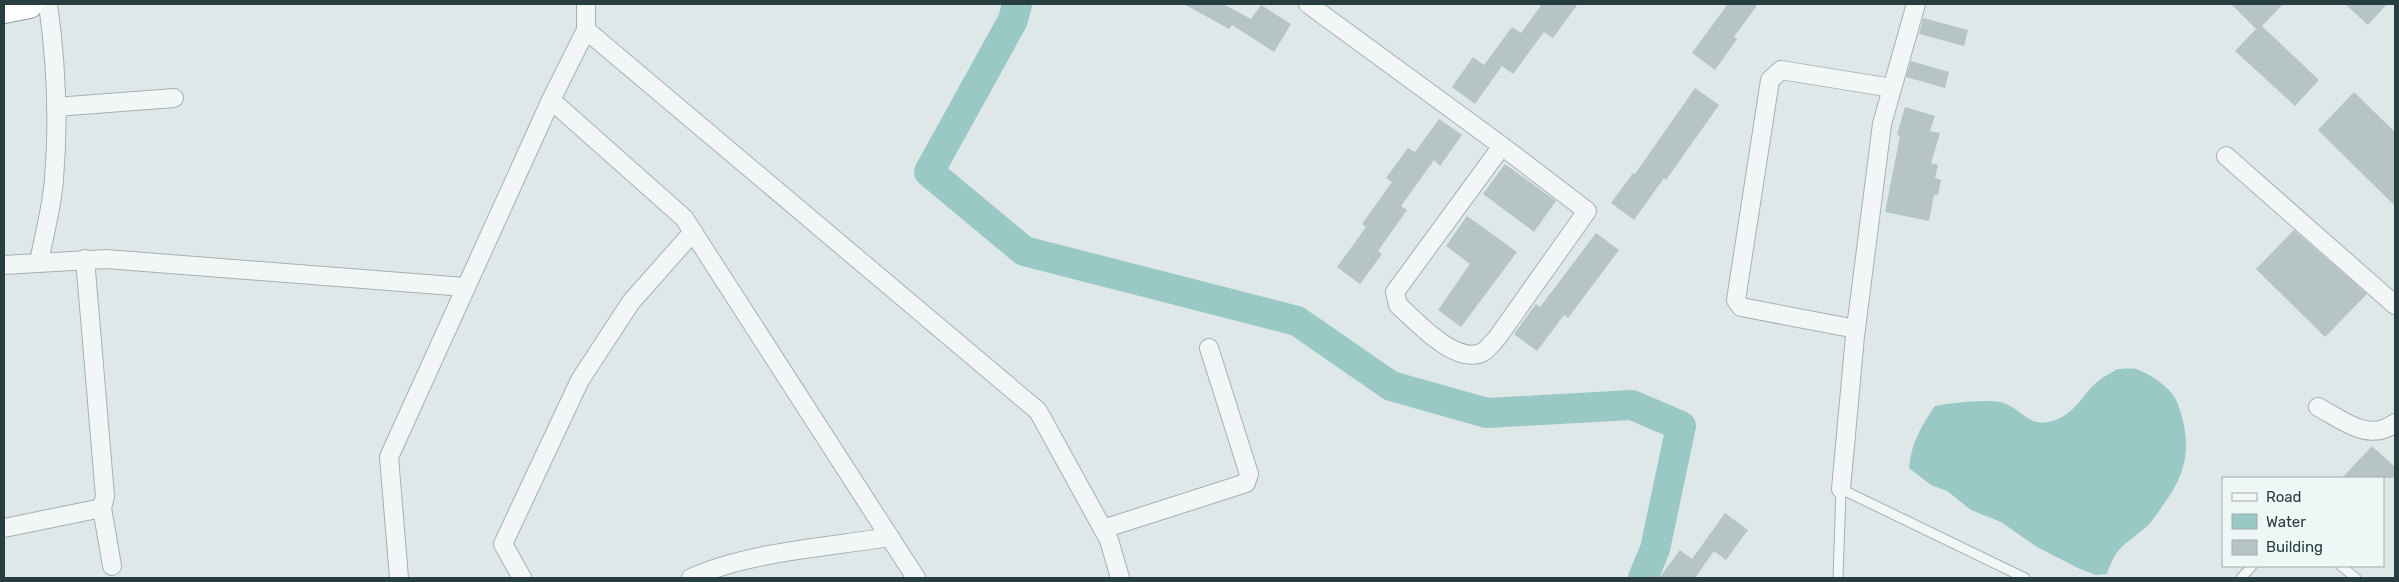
<svg xmlns="http://www.w3.org/2000/svg" width="2399" height="582" font-family="Rubik,sans-serif">
  <rect width="100%" height="100%" fill="#dfe8e8"/>
  <!-- water -->
  <path fill="#9ac8c5" d="M 2117,369 C 2123,369 2131,368 2136,369 C 2150,374 2172,388 2177,402 C 2192,441 2189,471 2163,505 C 2158,512 2153,521 2147,526 C 2125,546 2117,544 2107,574 L 2096,575 L 2080,569 L 2037,547 L 2001,522 L 1971,510 L 1947,491 L 1931,485 L 1909,468 C 1911,444 1921,426 1935,406 C 1949,403 1985,399 2000,402 C 2025,408 2029,434 2062,417 C 2076,410 2086,391 2098,381 C 2103,377 2111,373 2117,369 Z"/>
  <g fill="none" stroke-linecap="round" stroke-linejoin="round">
    <!-- river -->
    <polyline stroke="#9ac8c5" stroke-width="30" points="1017,4 1013,20 929,172 1024,251 1297,321 1391,386 1487,413 1632,405 1681,426 1655,549 1643,578"/>
  </g>
  <!-- building -->
  <g fill="#b6c4c5">
    <polygon points="1184,4 1223,4 1251,19 1261,5 1291,24 1274,52 1232,25 1229,29"/>
    <polygon points="1542,4 1578,4 1553,38 1544,32 1513,74 1502,66 1475,104 1452,87 1473,57 1484,65 1512,27 1521,33"/>
    <polygon points="1728,4 1758,4 1734,37 1737,39 1715,70 1692,53"/>
    <polygon points="2231,4 2283,4 2262,26 2319,80 2295,106 2235,51 2256,29"/>
    <polygon points="2345,4 2387,4 2368,25"/>
    <polygon points="1923,18 1968,30 1964,46 1919,34"/>
    <polygon points="1911,61 1949,72 1945,88 1906,77"/>
    <polygon points="1695,88 1719,105 1666,180 1664,178 1634,220 1611,203 1633,173 1635,174"/>
    <polygon points="2354,92 2395,132 2395,206 2318,130"/>
    <polygon points="1905,107 1935,116 1930,131 1940,133 1931,163 1938,165 1935,178 1941,180 1938,195 1934,195 1929,221 1885,212 1900,136 1897,135"/>
    <polygon points="1439,119 1462,135 1440,166 1434,160 1401,206 1407,210 1378,251 1382,254 1360,284 1337,267 1366,227 1362,224 1392,182 1386,178 1408,148 1415,152"/>
    <polygon points="1505,164 1556,201 1534,232 1483,194"/>
    <polygon points="1467,216 1517,252 1461,327 1438,310 1470,264 1446,246"/>
    <polygon points="2294,230 2367,294 2325,337 2256,269"/>
    <polygon points="1596,233 1619,250 1568,318 1564,315 1537,351 1514,334 1536,304 1540,307"/>
    <polygon points="2372,446 2395,467 2395,478 2342,478"/>
    <polygon points="1725,513 1748,530 1726,560 1714,551 1695,578 1659,578 1680,550 1692,559"/>
  </g>
  <g fill="none" stroke-linecap="round" stroke-linejoin="round">
    <!-- lane casing -->
    <g stroke="#a4b1b2" stroke-width="11">
      <g id="lane">
        <polyline points="2341,566 2356,578"/>
        <polyline points="1838,578 1841,489 2025,578"/>
        <polyline points="2241,578 2252,566"/>
      </g>
    </g>
    <!-- street casing -->
    <g stroke="#a4b1b2" stroke-width="20">
      <g id="street">
        <polyline points="586,4 586,30 1038,411 1109,540 1120,578"/>
        <path d="M 1308,4 L 1502,146 L 1587,211 L 1497,338 C 1493,342 1488,349 1483,352 C 1456,366 1417,322 1398,305 L 1395,292 L 1502,146"/>
        <polyline points="551,100 684,218 916,578"/>
        <polyline points="56,107 174,98"/>
        <polyline points="2226,156 2395,305"/>
        <path d="M 39,262 C 44,235 52,207 54,179 C 59,121 56,61 48,4"/>
        <polyline points="4,265 106,259 465,287"/>
        <polyline points="1856,329 1741,307 1736,300 1770,80 1781,70 1892,88"/>
        <path d="M 2318,407 C 2343,420 2368,443 2395,423"/>
        <polyline points="1841,489 1855,336 1882,124 1916,4"/>
        <polyline points="102,508 112,566"/>
        <polyline points="4,528 102,508 105,496 85,259"/>
        <polyline points="1103,529 1246,483 1249,474 1209,348"/>
        <polyline points="399,578 389,457 551,100 586,30"/>
        <polyline points="522,578 503,544 580,380 631,302 693,232"/>
        <path d="M 691,578 C 747,552 828,547 890,537"/>
      </g>
    </g>
    <!-- highway casing -->
    <g stroke="#879d9e" stroke-width="30">
      <polyline id="highway" points="4,9 29,4"/>
    </g>
    <!-- lane -->
    <use href="#lane" stroke="#f2f6f6" stroke-width="9"/>
    <!-- street -->
    <use href="#street" stroke="#f2f6f6" stroke-width="18"/>
    <!-- highway -->
    <use href="#highway" stroke="#fff" stroke-width="28"/>
  </g>
  <!-- border -->
  <rect width="2399" height="582" fill="none" stroke="#283d3f" stroke-width="10"/>
  <!-- legend -->
  <rect x="2222" y="477" width="162" height="90" fill="#eef6f6" stroke="#9facad"/>
  <rect x="2232" y="493" width="25" height="8" fill="#f2f6f6" stroke="#9facad"/>
  <text x="2266" y="502" font-size="15" fill="#283d3f">Road</text>
  <rect x="2232" y="514" width="25" height="15" fill="#9ac8c5" stroke="#9facad"/>
  <text x="2266" y="527" font-size="15" fill="#283d3f">Water</text>
  <rect x="2232" y="540" width="25" height="15" fill="#b6c4c5" stroke="#9facad"/>
  <text x="2266" y="552" font-size="15" fill="#283d3f">Building</text>
</svg>
